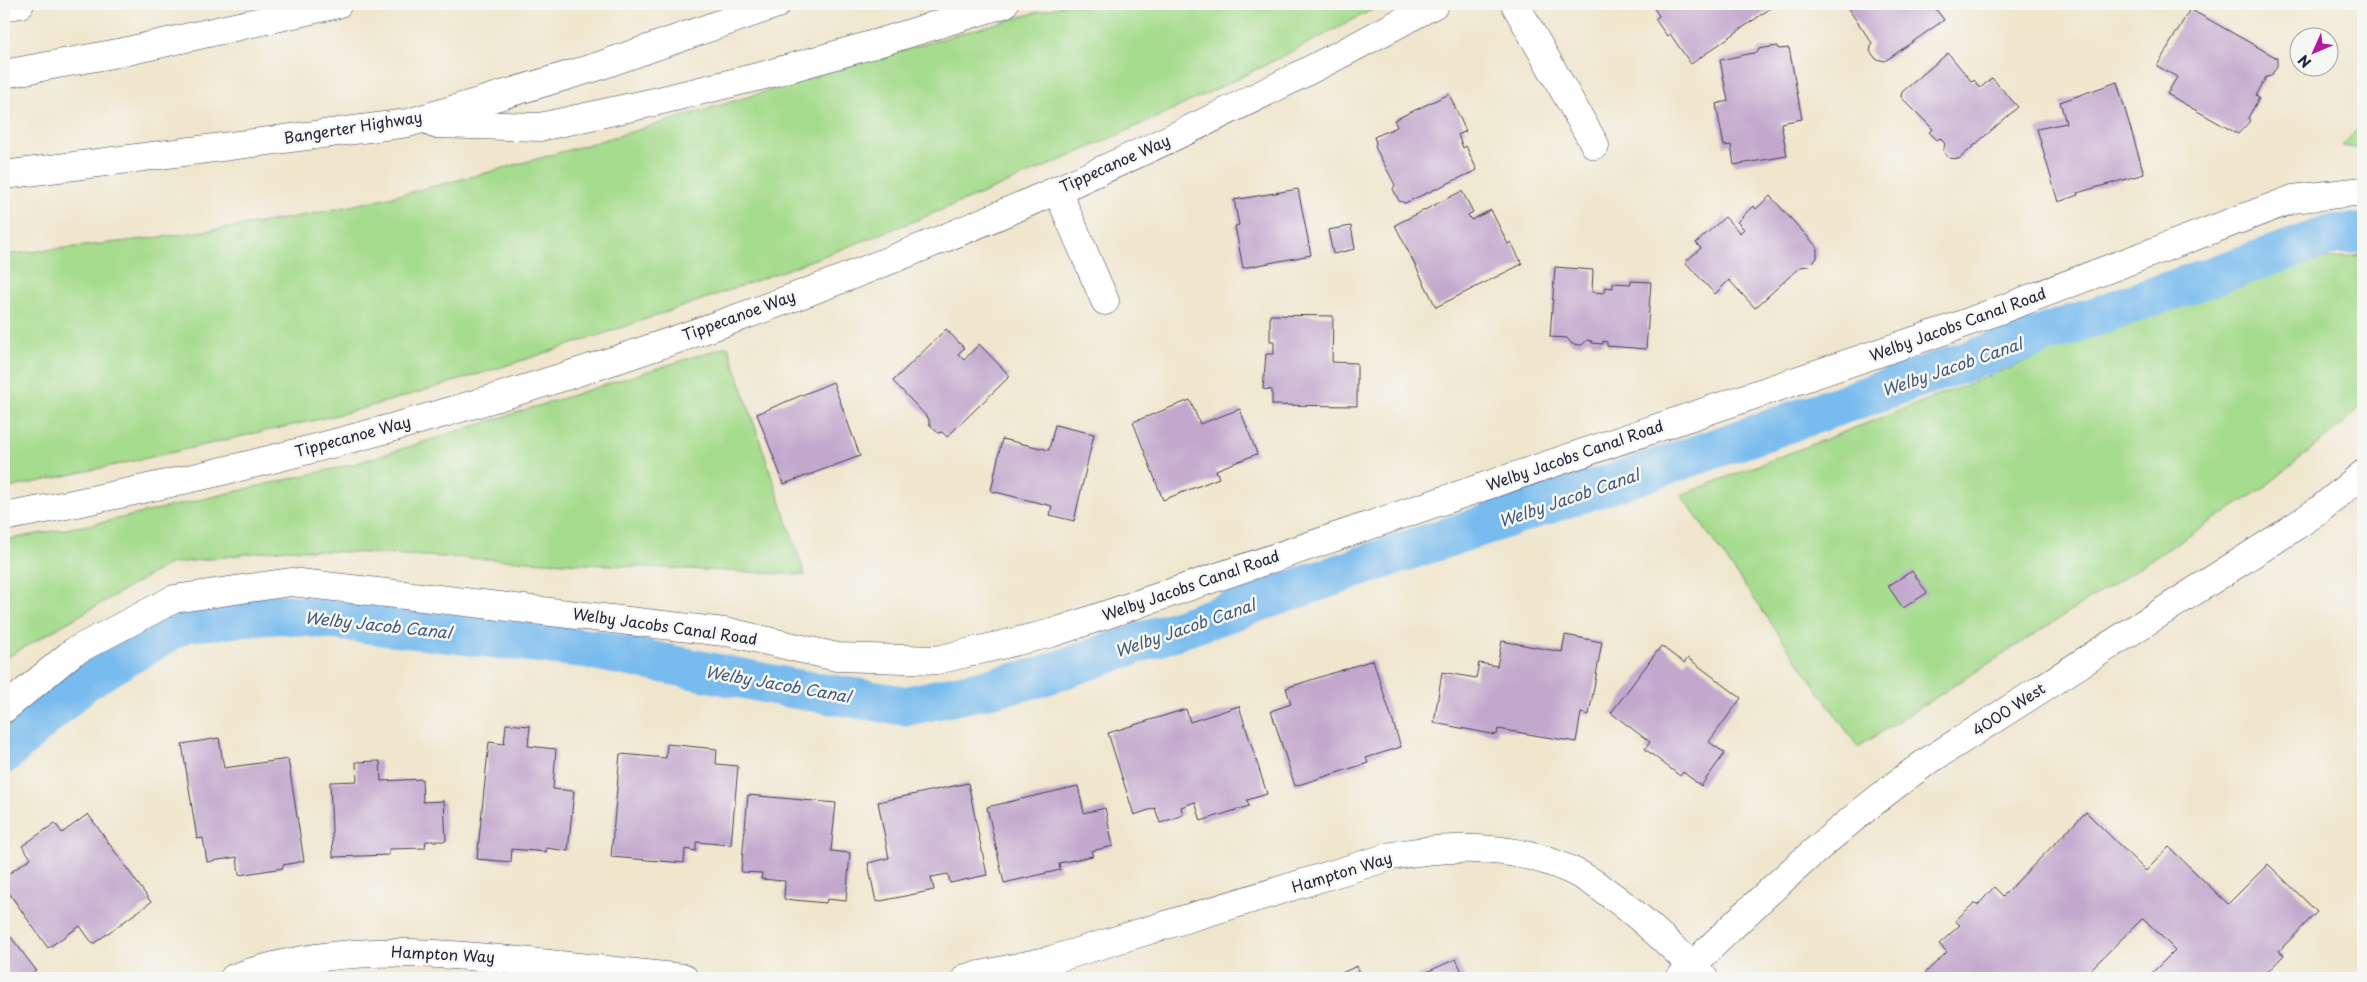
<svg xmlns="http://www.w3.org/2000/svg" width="2367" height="982" font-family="'Playpen Sans',sans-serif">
  <rect width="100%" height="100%" fill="#f6f6f2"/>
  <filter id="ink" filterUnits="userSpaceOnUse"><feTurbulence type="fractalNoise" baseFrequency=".02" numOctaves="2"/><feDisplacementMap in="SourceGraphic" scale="10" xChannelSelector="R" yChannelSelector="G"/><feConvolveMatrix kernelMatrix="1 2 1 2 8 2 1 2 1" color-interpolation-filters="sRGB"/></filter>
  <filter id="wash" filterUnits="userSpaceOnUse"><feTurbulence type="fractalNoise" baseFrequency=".0096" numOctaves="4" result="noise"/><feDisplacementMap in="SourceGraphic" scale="20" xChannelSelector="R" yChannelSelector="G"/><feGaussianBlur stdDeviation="1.12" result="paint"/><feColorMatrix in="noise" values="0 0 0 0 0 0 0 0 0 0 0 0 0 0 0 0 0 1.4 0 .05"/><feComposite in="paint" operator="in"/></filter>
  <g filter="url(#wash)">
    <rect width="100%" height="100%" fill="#f0e6cd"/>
    <!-- green -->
    <g fill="#a6dc8d" stroke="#647f64">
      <path d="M 1069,4 L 1383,4 C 1150,130 903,232 652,317 C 557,350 461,381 364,408 C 328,418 292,425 256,433 C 172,453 88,471 4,489 L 4,255 C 124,241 245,230 364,203 C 602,149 833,65 1069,4 Z"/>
      <polygon points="2363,123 2363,149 2342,146"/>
      <polygon points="2363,255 2363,404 2348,419 2265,487 1858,747 1681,495 2108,330 2222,290 2313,260"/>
      <polygon points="728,346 805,575 286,549 169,564 4,659 4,540 104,522 354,464"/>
    </g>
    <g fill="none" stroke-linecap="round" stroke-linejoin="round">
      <!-- canal -->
      <polyline stroke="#78bbee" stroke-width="40" points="4,754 85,681 185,622 281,614 590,649 790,688 906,706 1037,678 1406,551 1670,464 2334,234 2363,233"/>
    </g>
    <g id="blocks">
      <!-- building -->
      <g fill="#c3a8cd">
        <polygon points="1651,4 1775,4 1775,5 1691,64 1670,34 1667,36 1655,19 1659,16"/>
        <polygon points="1845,4 1932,4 1944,20 1885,61 1876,59 1870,51 1872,43"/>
        <polygon points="2190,9 2277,58 2277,66 2271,76 2266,77 2256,96 2259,98 2248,118 2250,121 2238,134 2167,94 2177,77 2157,66"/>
        <polygon points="1778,46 1779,49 1789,48 1802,119 1781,123 1787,156 1734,165 1731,145 1724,146 1716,104 1728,101 1720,60 1758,52 1758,49"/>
        <polygon points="1948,53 1972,82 1974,80 1980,88 1992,78 2018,107 1959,159 1949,158 1943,151 1945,144 1940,138 1937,140 1929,132 1933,129 1901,97 1902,92"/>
        <polygon points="2117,82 2144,174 2077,193 2078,195 2058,202 2037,129 2066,123 2060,102"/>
        <polygon points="1449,94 1466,131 1458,135 1463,148 1466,146 1477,170 1405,203 1399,201 1393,189 1395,185 1375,147 1376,143 1374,137 1397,127 1394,120"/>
        <polygon points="1298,189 1311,255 1243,268 1235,226 1239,225 1234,200"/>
        <polygon points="1462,191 1473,212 1468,215 1471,220 1491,210 1508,244 1511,242 1522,264 1436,307 1395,225"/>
        <polygon points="1770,196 1817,247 1817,258 1809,266 1800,267 1755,308 1729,280 1715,294 1685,262 1701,248 1696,243 1725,217 1740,233 1744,229 1737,222 1753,206 1756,209"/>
        <polygon points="1351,226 1355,249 1333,254 1328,230"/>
        <polygon points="1555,267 1593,270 1592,292 1605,293 1605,287 1613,288 1613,283 1631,284 1631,281 1651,282 1646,349 1607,346 1607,342 1603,341 1603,344 1592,343 1592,341 1587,340 1582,345 1572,344 1567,338 1550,337"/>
        <polygon points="1270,315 1333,316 1332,362 1357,363 1357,406 1272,405 1272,390 1263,389 1266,354 1274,354 1274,341 1270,341"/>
        <polygon points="946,329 964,348 958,354 964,360 979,344 1010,376 947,437 942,432 938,433 929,424 929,419 893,381"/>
        <polygon points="833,382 860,456 784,484 757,414"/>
        <polygon points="1190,400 1200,424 1240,409 1257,454 1216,470 1219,478 1163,500 1133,422"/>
        <polygon points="1055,425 1094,434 1074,521 1050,515 1052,506 991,491 1002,439 1049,450"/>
        <polygon points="1912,571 1927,593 1903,608 1888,586"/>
        <polygon points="1565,635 1602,642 1589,715 1581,713 1576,742 1498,729 1497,735 1434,723 1442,672 1476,678 1479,663 1497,666 1502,641 1562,652"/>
        <polygon points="1661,646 1684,663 1688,658 1741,698 1709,742 1725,753 1701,786 1683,772 1680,776 1645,749 1650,742 1611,713"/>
        <polygon points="1373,660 1401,747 1366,758 1368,763 1295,786 1271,711 1291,704 1286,688"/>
        <polygon points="1239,706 1267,794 1247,800 1249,806 1201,821 1195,802 1181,807 1183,815 1160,823 1155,808 1134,815 1108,733 1186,709 1190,722"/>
        <polygon points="506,724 530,726 528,746 556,749 553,789 574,791 568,851 546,848 546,852 512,849 511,862 477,859 489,742 504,744"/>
        <polygon points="219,738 224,768 288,759 304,861 283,865 283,868 239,875 237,857 207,862 203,838 197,839 182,744"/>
        <polygon points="667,744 717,749 716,764 738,766 731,845 696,842 696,851 685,849 684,863 611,857 620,754 666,758"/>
        <polygon points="380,761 381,781 422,779 423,802 444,801 446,841 426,841 425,848 389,849 389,855 333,857 330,782 357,781 356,762"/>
        <polygon points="968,783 987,875 950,883 948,874 931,877 934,890 876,902 868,863 889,858 878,802"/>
        <polygon points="1078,786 1084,813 1105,808 1113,846 1091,851 1093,856 1059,863 1060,870 1004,883 987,807"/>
        <polygon points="748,795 836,803 831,851 850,853 846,901 827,899 826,903 784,899 785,881 761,879 762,873 741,872"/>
        <polygon points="2086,812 2146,871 2169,847 2228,904 2268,864 2317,912 2279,951 2284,955 2262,978 2147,978 2175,950 2143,918 2084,976 2086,978 1928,978 1930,976 1925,973 1947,952 1939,944 1960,925 1955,921 1973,904 1978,905 1994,887 2003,896"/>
        <polygon points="88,814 151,902 93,944 80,926 48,948 4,886 4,877 31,858 22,846 55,823 62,833"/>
        <polygon points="4,928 36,970 25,978 4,978"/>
        <polygon points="1456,959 1465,978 1413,978"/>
        <polygon points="1357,966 1362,978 1331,978"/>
      </g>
    </g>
  </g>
  <g filter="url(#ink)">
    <use href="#blocks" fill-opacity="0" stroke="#413f51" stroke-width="1"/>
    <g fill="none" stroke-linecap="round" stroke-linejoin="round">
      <!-- minor casing -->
      <g stroke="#413f51" stroke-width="29">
        <g id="minor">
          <polyline points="1515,4 1595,145"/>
          <polyline points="1057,190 1105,301"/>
          <path d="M 4,517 C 503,425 990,247 1435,4"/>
          <polyline points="4,709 73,652 174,599 291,582 733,633 837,657 937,660 1052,633 1955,327 2293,199 2363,191"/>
          <path d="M 234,978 C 331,943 430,951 530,962 C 581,967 633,973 684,978"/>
          <path d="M 966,978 L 1051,960 L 1392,856 C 1451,845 1512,844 1568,869 C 1610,887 1671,945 1704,978"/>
        </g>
      </g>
      <!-- major casing -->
      <g stroke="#413f51" stroke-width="29">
        <path id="major" d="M 1680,978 C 1757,900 1837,827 1925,763 L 2276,539 L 2318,511 L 2363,474"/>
      </g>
      <!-- highway casing -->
      <g stroke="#413f51" stroke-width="29">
        <g id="highway">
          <polyline points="4,7 20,4"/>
          <polyline points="4,74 123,52 338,4"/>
          <polyline points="434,124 540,127 650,103 765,75 878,43 1004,4"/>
          <polyline points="4,175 408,123 596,67 777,4"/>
        </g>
      </g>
      <!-- minor -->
      <use href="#minor" stroke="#fff" stroke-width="28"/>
      <!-- major -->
      <use href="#major" stroke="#fff" stroke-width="28"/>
      <!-- highway -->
      <use href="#highway" stroke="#fff" stroke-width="28"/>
    </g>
  </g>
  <g text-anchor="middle" stroke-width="5" stroke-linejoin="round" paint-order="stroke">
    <!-- street labels -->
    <g font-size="15" fill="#22223b" stroke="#f6f6f2">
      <text transform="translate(353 128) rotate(-9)" y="5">Bangerter Highway</text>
      <text transform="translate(1115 164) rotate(-24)" y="5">Tippecanoe Way</text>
      <text transform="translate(739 316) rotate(-20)" y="5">Tippecanoe Way</text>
      <text transform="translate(1958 325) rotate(-20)" y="5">Welby Jacobs Canal Road</text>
      <text transform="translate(353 437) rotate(-15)" y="5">Tippecanoe Way</text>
      <text transform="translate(1575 456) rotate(-19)" y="5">Welby Jacobs Canal Road</text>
      <text transform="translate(1191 586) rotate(-19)" y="5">Welby Jacobs Canal Road</text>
      <text transform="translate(665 627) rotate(8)" y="5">Welby Jacobs Canal Road</text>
      <text transform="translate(2009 710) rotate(-33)" y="5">4000 West</text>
      <text transform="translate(1342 873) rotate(-17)" y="5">Hampton Way</text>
      <text transform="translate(443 955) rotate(3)" y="5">Hampton Way</text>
    </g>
    <!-- water labels -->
    <g font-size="16" font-style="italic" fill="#40587a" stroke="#f6f6f2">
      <text transform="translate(1952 367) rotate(-19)" y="6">Welby Jacob Canal</text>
      <text transform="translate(1569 498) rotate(-19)" y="6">Welby Jacob Canal</text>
      <text transform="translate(378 625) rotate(6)" y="6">Welby Jacob Canal</text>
      <text transform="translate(1185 628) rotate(-19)" y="6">Welby Jacob Canal</text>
      <text transform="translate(778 684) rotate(10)" y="6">Welby Jacob Canal</text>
    </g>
  </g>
  <!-- margin -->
  <rect width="2367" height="982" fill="none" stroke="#f6f6f2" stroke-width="20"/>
  <!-- north arrow -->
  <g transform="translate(2314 52) rotate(225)"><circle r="24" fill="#f6f6f2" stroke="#a1a1a9"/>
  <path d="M0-4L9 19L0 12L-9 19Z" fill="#b5179e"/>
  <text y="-8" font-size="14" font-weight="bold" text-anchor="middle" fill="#22223b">N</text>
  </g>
</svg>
